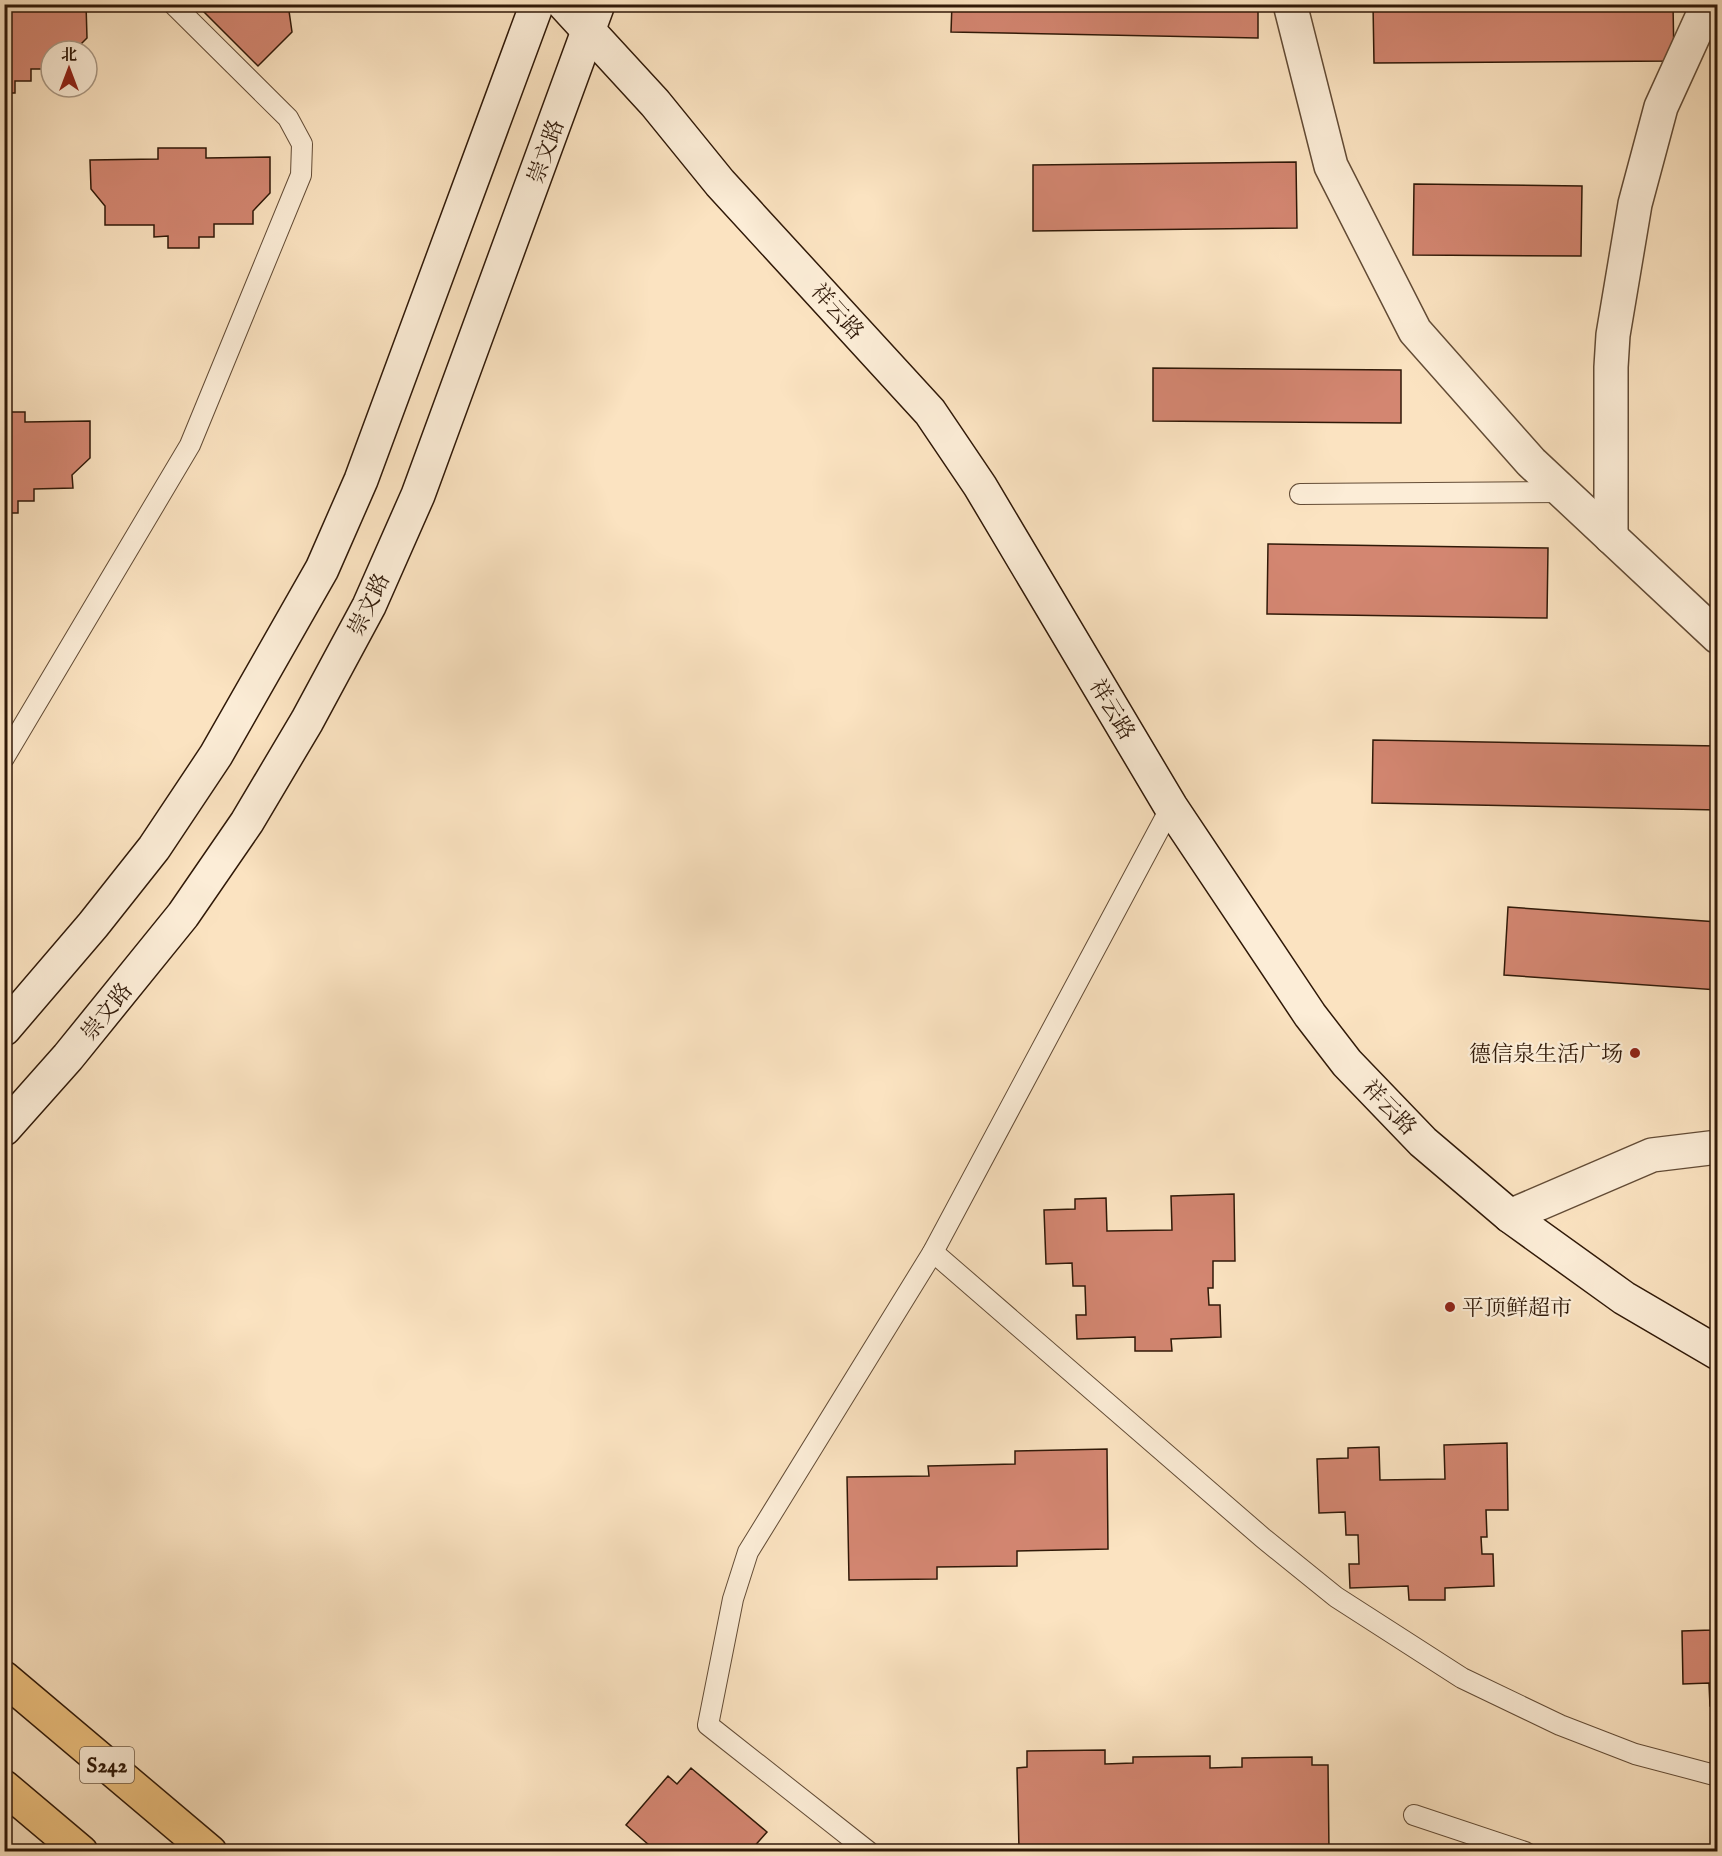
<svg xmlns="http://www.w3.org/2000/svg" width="1722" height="1856" font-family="'IM FELL English','Noto Serif SC',serif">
  <rect width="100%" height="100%" fill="#fbe3c1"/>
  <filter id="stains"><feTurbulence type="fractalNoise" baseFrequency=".00333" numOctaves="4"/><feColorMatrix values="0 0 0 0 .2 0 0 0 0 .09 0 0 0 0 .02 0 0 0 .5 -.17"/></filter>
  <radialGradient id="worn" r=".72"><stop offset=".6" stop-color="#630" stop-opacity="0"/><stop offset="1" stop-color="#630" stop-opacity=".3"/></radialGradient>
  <!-- building -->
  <g fill="#d38671" stroke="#301908" stroke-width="1.5">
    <polygon points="4,4 86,4 87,38 74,51 51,51 51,69 31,69 31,81 15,81 15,93 4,93"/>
    <polygon points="196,4 288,4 292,32 258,66"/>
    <polygon points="952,4 1258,4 1258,38 951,32"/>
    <polygon points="1373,4 1673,4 1674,61 1374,63"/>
    <polygon points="158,148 206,148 206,158 270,157 270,193 253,211 253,224 214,224 214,237 199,237 199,248 168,248 168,236 154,237 154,225 105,225 105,206 91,189 90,160 158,159"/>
    <polygon points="1296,162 1297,228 1033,231 1033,165"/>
    <polygon points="1414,184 1582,186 1581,256 1413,255"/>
    <polygon points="1153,368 1401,370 1401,423 1153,421"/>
    <polygon points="4,412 25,412 25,422 90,421 90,458 72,475 73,488 34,489 34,501 18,501 18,513 4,513"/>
    <polygon points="1268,544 1548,548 1547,618 1267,614"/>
    <polygon points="1373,740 1718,746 1718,810 1372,803"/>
    <polygon points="1508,907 1718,922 1718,990 1504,975"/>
    <polygon points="1234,1194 1235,1261 1213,1261 1213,1288 1208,1288 1209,1305 1220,1305 1221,1337 1171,1339 1172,1351 1135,1351 1135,1337 1077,1339 1076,1315 1086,1315 1085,1286 1073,1286 1072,1263 1046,1264 1044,1210 1075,1209 1075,1199 1106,1198 1107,1231 1172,1230 1171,1196"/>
    <polygon points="1507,1443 1508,1510 1486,1510 1487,1537 1481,1537 1482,1554 1493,1554 1494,1586 1445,1588 1445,1600 1409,1600 1408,1586 1350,1588 1349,1564 1359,1564 1358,1535 1346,1535 1345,1512 1319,1513 1317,1459 1348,1458 1348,1448 1379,1447 1380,1480 1445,1479 1444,1445"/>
    <polygon points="1107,1449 1108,1549 1017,1551 1017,1566 937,1567 937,1579 849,1580 847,1477 929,1476 928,1466 1015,1464 1015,1451"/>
    <polygon points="1712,1619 1718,1619 1718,1706 1710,1706 1709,1683 1683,1684 1682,1631 1712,1630"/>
    <rect x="1714" y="1735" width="4" height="24"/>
    <polygon points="1105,1750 1105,1764 1133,1763 1133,1757 1210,1756 1210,1768 1242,1767 1242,1758 1312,1757 1312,1765 1328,1765 1329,1851 1137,1852 1136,1846 1019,1849 1017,1768 1027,1767 1027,1751"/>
    <polygon points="691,1768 767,1832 752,1849 755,1852 657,1852 626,1825 668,1776 677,1784"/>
  </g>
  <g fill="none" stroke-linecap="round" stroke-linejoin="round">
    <!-- lane casing -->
    <g stroke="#634c36" stroke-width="22">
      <g id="lane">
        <polyline points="1300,494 1564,492"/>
        <polyline points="4,758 190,445 301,175 302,144 288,118 173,4"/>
        <polyline points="933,1252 1263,1538 1336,1597 1462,1678 1560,1725 1635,1754 1718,1776"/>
        <polyline points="1414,1815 1525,1852"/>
        <polyline points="869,1852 708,1725 733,1599 748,1552 933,1252 1171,807"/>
      </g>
    </g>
    <!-- street casing -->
    <g stroke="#634c36" stroke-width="36">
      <g id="street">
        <polyline points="1290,4 1331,166 1415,331 1531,462 1718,637"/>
        <polyline points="1611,537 1611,367 1613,335 1635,204 1661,107 1708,4"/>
        <polyline points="1510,1216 1652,1155 1718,1147"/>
      </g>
    </g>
    <!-- secondary casing -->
    <g stroke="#301908" stroke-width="36">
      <g id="secondary">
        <polyline points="564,4 655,103 720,183 930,412 980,486 1171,807 1310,1015 1347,1063 1423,1142 1510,1216 1624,1298 1718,1353"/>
        <polyline points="4,1029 93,925 154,848 216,755 322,569 361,480 537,4"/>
        <polyline points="4,1129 68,1057 183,915 247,822 307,721 369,606 418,495 598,4"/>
      </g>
    </g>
    <!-- primary casing -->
    <g stroke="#301908" stroke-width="36">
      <g id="primary">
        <polyline points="4,1678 210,1852"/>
        <polyline points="4,1787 81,1852"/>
      </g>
    </g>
    <!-- lane -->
    <use href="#lane" stroke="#fcedd7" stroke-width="20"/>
    <!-- street -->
    <use href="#street" stroke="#fcedd7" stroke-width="33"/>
    <!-- secondary -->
    <use href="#secondary" stroke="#fcedd7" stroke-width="33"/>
    <!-- primary -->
    <use href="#primary" stroke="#eec280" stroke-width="33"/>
  </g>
  <!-- markers -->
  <g fill="#8f2418" stroke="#fcedd7" stroke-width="2">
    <circle cx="1635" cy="1053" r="6"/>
    <circle cx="1450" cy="1307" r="6"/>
  </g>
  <g text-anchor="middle" stroke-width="4.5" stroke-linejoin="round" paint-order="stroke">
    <!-- shield labels -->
    <rect fill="#fcedd7" stroke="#6d5946" stroke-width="1.5" x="80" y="1747" width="54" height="36" rx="4.5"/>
    <g font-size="21" font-weight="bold" fill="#301908">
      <text x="107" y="1772">S242</text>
    </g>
    <!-- street labels -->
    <g font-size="22" fill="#301908" stroke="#fcedd7">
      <text transform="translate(545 151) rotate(-70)" y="8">崇文路</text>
      <text transform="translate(838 311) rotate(48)" y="8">祥云路</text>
      <text transform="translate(368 604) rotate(-64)" y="8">崇文路</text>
      <text transform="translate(1113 709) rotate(59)" y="8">祥云路</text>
      <text transform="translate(106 1011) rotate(-51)" y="8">崇文路</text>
      <text transform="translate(1390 1107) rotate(46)" y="8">祥云路</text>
    </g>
    <!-- poi labels -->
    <g font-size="22" fill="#301908" stroke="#fcedd7" text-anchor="end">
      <text x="1623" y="1061">德信泉生活广场</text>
      <text x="1462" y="1315" text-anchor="start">平顶鲜超市</text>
    </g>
  </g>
  <!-- margin -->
  <rect width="1722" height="1856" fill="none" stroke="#fbe3c1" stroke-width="24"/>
  <rect x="6" y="6" width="1710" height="1844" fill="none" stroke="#301908" stroke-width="3"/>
  <rect x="12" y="12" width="1698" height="1832" fill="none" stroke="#301908" stroke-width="1.5"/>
  <!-- north arrow -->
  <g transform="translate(69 69)"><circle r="28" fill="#fcedd7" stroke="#aa9884" stroke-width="1.5"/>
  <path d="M0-4.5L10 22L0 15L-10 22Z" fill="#8f2418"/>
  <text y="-9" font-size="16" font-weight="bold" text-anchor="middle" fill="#301908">北</text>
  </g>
  <rect width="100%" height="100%" filter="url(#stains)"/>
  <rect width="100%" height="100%" fill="url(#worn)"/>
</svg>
